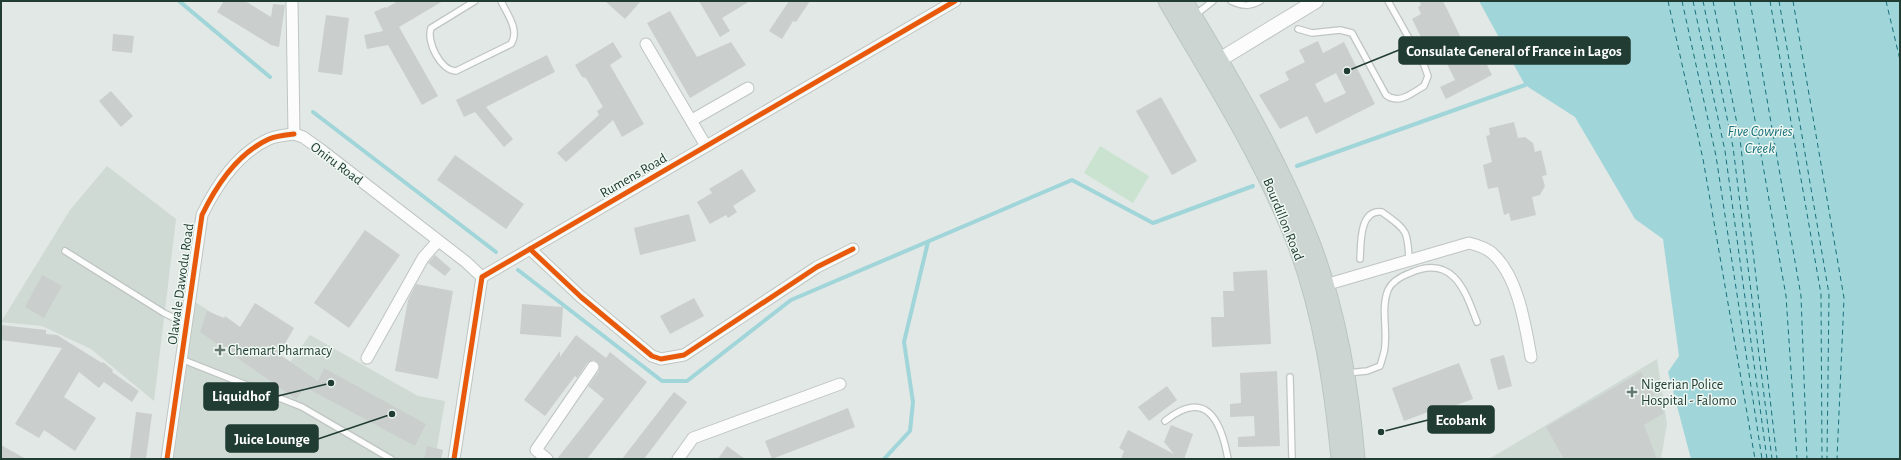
<svg xmlns="http://www.w3.org/2000/svg" width="1901" height="460" font-family="'Alegreya Sans',sans-serif">
  <rect width="100%" height="100%" fill="#e2e8e5"/>
  <!-- built -->
  <g fill="#d0dad5">
    <polygon points="107,166 176,219 154,401 91,349 42,326 1,322 70,210"/>
    <polygon points="195,302 290,362 310,335 418,396 445,401 435,459 172,459"/>
    <polygon points="1657,359 1667,424 1661,459 1489,459"/>
  </g>
  <!-- green -->
  <polygon fill="#cae2d0" points="1100,146 1149,176 1133,203 1084,173"/>
  <!-- water -->
  <polygon fill="#a0d5d9" points="1479,1 1900,1 1900,459 1691,459 1668,372 1679,356 1663,239 1635,219 1575,117 1525,85"/>
  <g fill="none" stroke-linecap="round" stroke-linejoin="round">
    <!-- stream -->
    <g stroke="#a0d5d9" stroke-width="4">
      <polyline points="179,1 270,77"/>
      <polyline points="313,112 496,252"/>
      <polyline points="1297,166 1525,85"/>
      <polyline points="518,270 662,381 687,381 791,300 1072,180 1153,223 1253,186"/>
      <polyline points="884,459 910,431 913,402 904,342 928,242"/>
    </g>
    <!-- ferry -->
    <g stroke="#17717b" stroke-width="1" stroke-dasharray="5 4" stroke-linecap="butt">
      <polyline points="1668,1 1703,159 1755,459"/>
      <polyline points="1682,1 1716,156 1762,459"/>
      <polyline points="1693,1 1725,151 1767,459"/>
      <polyline points="1703,1 1733,147 1772,459"/>
      <polyline points="1713,1 1740,139 1777,459"/>
      <polyline points="1734,1 1786,296 1797,459"/>
      <polyline points="1750,1 1801,296 1807,459"/>
      <polyline points="1770,1 1821,294 1822,459"/>
      <polyline points="1779,1 1829,294 1827,459"/>
      <polyline points="1793,1 1844,298 1837,459"/>
      <polyline points="1886,1 1900,60"/>
    </g>
  </g>
  <!-- building -->
  <g fill="#cacfcd" fill-rule="evenodd">
    <polygon points="224,1 245,1 271,17 273,4 285,5 279,47 271,45 217,12"/>
    <polygon points="398,1 443,1 399,27 438,96 422,105 388,45 367,49 364,35 383,31 374,12 385,7 386,8"/>
    <polygon points="605,1 641,1 625,19"/>
    <polygon points="699,1 750,1 722,18 730,31 720,37"/>
    <polygon points="789,1 810,1 796,22 793,21 782,39 769,31"/>
    <polygon points="1419,1 1443,1 1467,50 1473,47 1482,65 1486,63 1492,75 1446,99 1440,87 1455,80 1443,56 1433,61 1412,19 1421,14 1418,7 1421,5"/>
    <polygon points="670,11 697,57 731,42 746,65 690,98 647,23"/>
    <polygon points="326,15 349,18 342,75 318,72"/>
    <polygon points="113,34 134,36 132,53 112,51"/>
    <path d="M 1318,41 L 1323,53 L 1344,42 L 1375,104 L 1316,134 L 1307,116 L 1280,129 L 1259,95 L 1289,80 L 1285,72 L 1305,62 L 1299,50 ZM 1336,73 L 1346,93 L 1325,103 L 1315,84 Z"/>
    <polygon points="613,42 622,57 610,65 644,124 622,137 613,120 566,162 557,153 599,115 597,111 603,107 586,78 582,77 575,65"/>
    <polygon points="547,55 555,72 486,107 513,139 504,147 475,112 464,117 456,100"/>
    <polygon points="111,91 133,116 121,127 99,101"/>
    <polygon points="1161,97 1197,161 1172,175 1136,111"/>
    <polygon points="1514,122 1518,138 1525,137 1533,143 1535,152 1541,150 1547,175 1542,176 1545,186 1540,195 1532,197 1536,215 1511,221 1509,213 1504,215 1498,187 1488,189 1483,165 1492,162 1486,136 1490,135 1489,128"/>
    <polygon points="455,155 524,204 506,229 437,180"/>
    <polygon points="742,169 756,191 733,206 737,212 728,218 726,215 710,224 697,202 712,193 709,189"/>
    <polygon points="689,214 696,241 640,255 634,228"/>
    <polygon points="365,230 400,255 349,328 314,303"/>
    <polygon points="435,255 451,269 445,276 428,263"/>
    <polygon points="1267,270 1271,344 1212,347 1211,317 1224,317 1223,291 1234,291 1233,272"/>
    <polygon points="42,275 62,286 44,318 25,307"/>
    <polygon points="416,284 453,291 438,379 395,371 408,300"/>
    <polygon points="694,298 704,316 670,334 660,316"/>
    <polygon points="255,303 294,328 279,354 318,381 324,368 426,424 415,446 305,387 296,399 200,332 207,311 224,318 225,316 240,327"/>
    <polygon points="522,304 563,307 561,337 520,334"/>
    <polygon points="1,325 46,330 46,334 57,335 102,363 103,362 113,370 112,372 139,391 132,402 104,382 99,388 79,372 64,397 96,418 75,451 44,430 39,438 15,424 62,348 1,340"/>
    <polygon points="576,335 606,358 610,352 647,382 587,459 557,459 604,399 588,386 599,371 599,364 594,360 587,363 577,378 575,376 545,416 524,400 560,351 560,357"/>
    <polygon points="1504,355 1512,386 1498,390 1490,359"/>
    <polygon points="1459,363 1473,399 1440,411 1439,408 1404,421 1392,388"/>
    <polygon points="1277,371 1280,446 1238,447 1238,437 1255,436 1254,416 1230,417 1230,404 1241,403 1240,373"/>
    <polygon points="1641,372 1664,413 1644,425 1657,459 1564,459 1546,427"/>
    <polygon points="1167,386 1177,400 1149,421 1138,407"/>
    <polygon points="674,392 687,402 644,459 622,459"/>
    <polygon points="848,408 855,427 772,459 765,441"/>
    <polygon points="136,412 152,414 146,459 130,459"/>
    <polygon points="1171,425 1193,434 1184,459 1121,459 1124,451 1119,448 1128,430 1174,454 1164,442"/>
    <polygon points="1,445 26,459 1,459"/>
    <polygon points="427,446 443,450 441,459 424,459"/>
    <polygon points="727,446 745,459 718,459"/>
  </g>
  <g fill="none" stroke-linecap="round" stroke-linejoin="round">
    <!-- service casing -->
    <g stroke="#bfc5c2" stroke-width="8">
      <g id="service">
        <path d="M 475,1 L 431,28 C 426,42 441,71 456,71 L 511,44 C 520,30 507,14 501,1"/>
        <path d="M 1231,1 C 1242,6 1249,7 1260,1"/>
        <polyline points="1195,15 1213,1"/>
        <path d="M 1298,29 L 1312,33 L 1340,30 L 1352,33 L 1386,95 C 1399,105 1412,93 1424,86 L 1428,76 L 1424,65 L 1388,1"/>
        <polyline points="65,251 164,313 186,324"/>
        <path d="M 1360,259 C 1361,244 1359,209 1382,212 C 1406,230 1408,229 1409,260"/>
        <polyline points="181,359 302,407 391,459"/>
        <path d="M 1347,373 L 1367,371 L 1380,366 C 1382,359 1385,352 1385,345 C 1387,327 1381,307 1388,290 C 1392,281 1402,276 1410,273 C 1453,254 1465,290 1477,322"/>
        <polyline points="1290,377 1292,459"/>
        <path d="M 1165,421 C 1206,388 1221,420 1228,459"/>
      </g>
    </g>
    <!-- minor casing -->
    <g stroke="#bfc5c2" stroke-width="13">
      <g id="minor">
        <polyline points="292,1 294,134 303,137 320,149 466,262 482,277"/>
        <polyline points="646,44 706,146"/>
        <polyline points="692,120 748,88"/>
        <polyline points="530,249 581,297 652,356 661,359 684,355 817,267 853,249"/>
        <path d="M 1325,285 L 1469,243 C 1477,245 1486,248 1492,253 C 1518,276 1525,324 1531,357"/>
        <polyline points="367,358 423,258 438,241"/>
        <path d="M 167,459 L 202,215 C 216,186 238,153 269,139 C 276,136 286,135 294,134"/>
        <polyline points="454,459 482,277 955,1"/>
        <polyline points="547,459 536,450 593,367"/>
        <polyline points="678,459 693,438 840,384"/>
      </g>
    </g>
    <!-- tertiary casing -->
    <g stroke="#bfc5c2" stroke-width="16">
      <polyline id="tertiary" points="1211,65 1316,1"/>
    </g>
    <!-- primary casing -->
    <g stroke="#bbc5c1" stroke-width="19">
      <g id="primary">
        <path d="M 1167,1 C 1213,80 1263,158 1296,243 C 1322,312 1333,386 1340,459"/>
        <path d="M 1184,1 C 1230,78 1277,156 1310,240 C 1337,309 1350,385 1356,459"/>
      </g>
    </g>
    <!-- service -->
    <use href="#service" stroke="#fbfcfb" stroke-width="5.5"/>
    <!-- minor -->
    <use href="#minor" stroke="#fbfcfb" stroke-width="11"/>
    <!-- tertiary -->
    <use href="#tertiary" stroke="#fbfcfb" stroke-width="14"/>
    <!-- primary -->
    <use href="#primary" stroke="#ccd5d2" stroke-width="17"/>
    <!-- cycleway casing -->
    <g stroke="#f0f8f3" stroke-width="8">
      <g id="cycleway">
        <polyline points="530,249 581,297 652,356 661,359 684,355 817,267 853,249"/>
        <path d="M 167,459 L 202,215 C 216,186 238,153 269,139 C 276,136 286,135 294,134"/>
        <polyline points="454,459 482,277 955,1"/>
      </g>
    </g>
    <!-- cycleway -->
    <use href="#cycleway" stroke="#e8590c" stroke-width="5"/>
  </g>
  <!-- markers -->
  <g fill="#647871" stroke="#f0f8f3" stroke-width="1.5">
    <path d="M218 344h4v4h4v4h-4v4h-4v-4h-4v-4h4z"/>
    <path d="M1630 386h4v4h4v4h-4v4h-4v-4h-4v-4h4z"/>
  </g>
  <g text-anchor="middle" stroke-width="3" stroke-linejoin="round" paint-order="stroke">
    <!-- street labels -->
    <g font-size="14" fill="#203c33" stroke="#f0f8f3">
      <text transform="translate(337 163) rotate(37)" y="5">Oniru Road</text>
      <text transform="translate(633 175) rotate(-30)" y="5">Rumens Road</text>
      <text transform="translate(1284 219) rotate(68)" y="5">Bourdillon Road</text>
      <text transform="translate(180 284) rotate(-82)" y="5">Olawale Dawodu Road</text>
    </g>
    <!-- poi labels -->
    <g font-size="14" fill="#203c33" stroke="#f0f8f3" text-anchor="start">
      <text x="228" y="355">Chemart Pharmacy</text>
      <text x="1641" y="389">Nigerian Police<tspan x="1641" dy="16">Hospital - Falomo</tspan></text>
    </g>
    <!-- water labels -->
    <g font-size="15" font-style="italic" fill="#17717b" stroke="#f0f8f3">
      <text x="1760" y="136">Five Cowries<tspan x="1760" dy="17">Creek</tspan></text>
    </g>
  </g>
  <!-- callouts -->
  <path fill="none" stroke="#203c33" stroke-width="1.5" d="M1347 71L1399 50M331 383L278 396M1381 432L1428 420M392 414L318 439"/>
  <g fill="#203c33" stroke="#f0f8f3" stroke-width="1.5">
    <circle cx="1347" cy="71" r="4"/>
    <circle cx="331" cy="383" r="4"/>
    <circle cx="1381" cy="432" r="4"/>
    <circle cx="392" cy="414" r="4"/>
  </g>
  <g fill="#203c33" stroke="#203c33" stroke-width="1.5">
    <rect x="1399" y="37" width="231" height="27" rx="4"/>
    <rect x="204" y="383" width="74" height="27" rx="4"/>
    <rect x="1428" y="406" width="66" height="27" rx="4"/>
    <rect x="226" y="425" width="92" height="27" rx="4"/>
  </g>
  <g font-size="15" text-anchor="middle" font-weight="bold" fill="#fff">
    <text x="1514" y="56">Consulate General of France in Lagos</text>
    <text x="241" y="401">Liquidhof</text>
    <text x="1461" y="425">Ecobank</text>
    <text x="272" y="444">Juice Lounge</text>
  </g>
  <!-- border -->
  <rect width="1901" height="460" fill="none" stroke="#203c33" stroke-width="4"/>
</svg>
